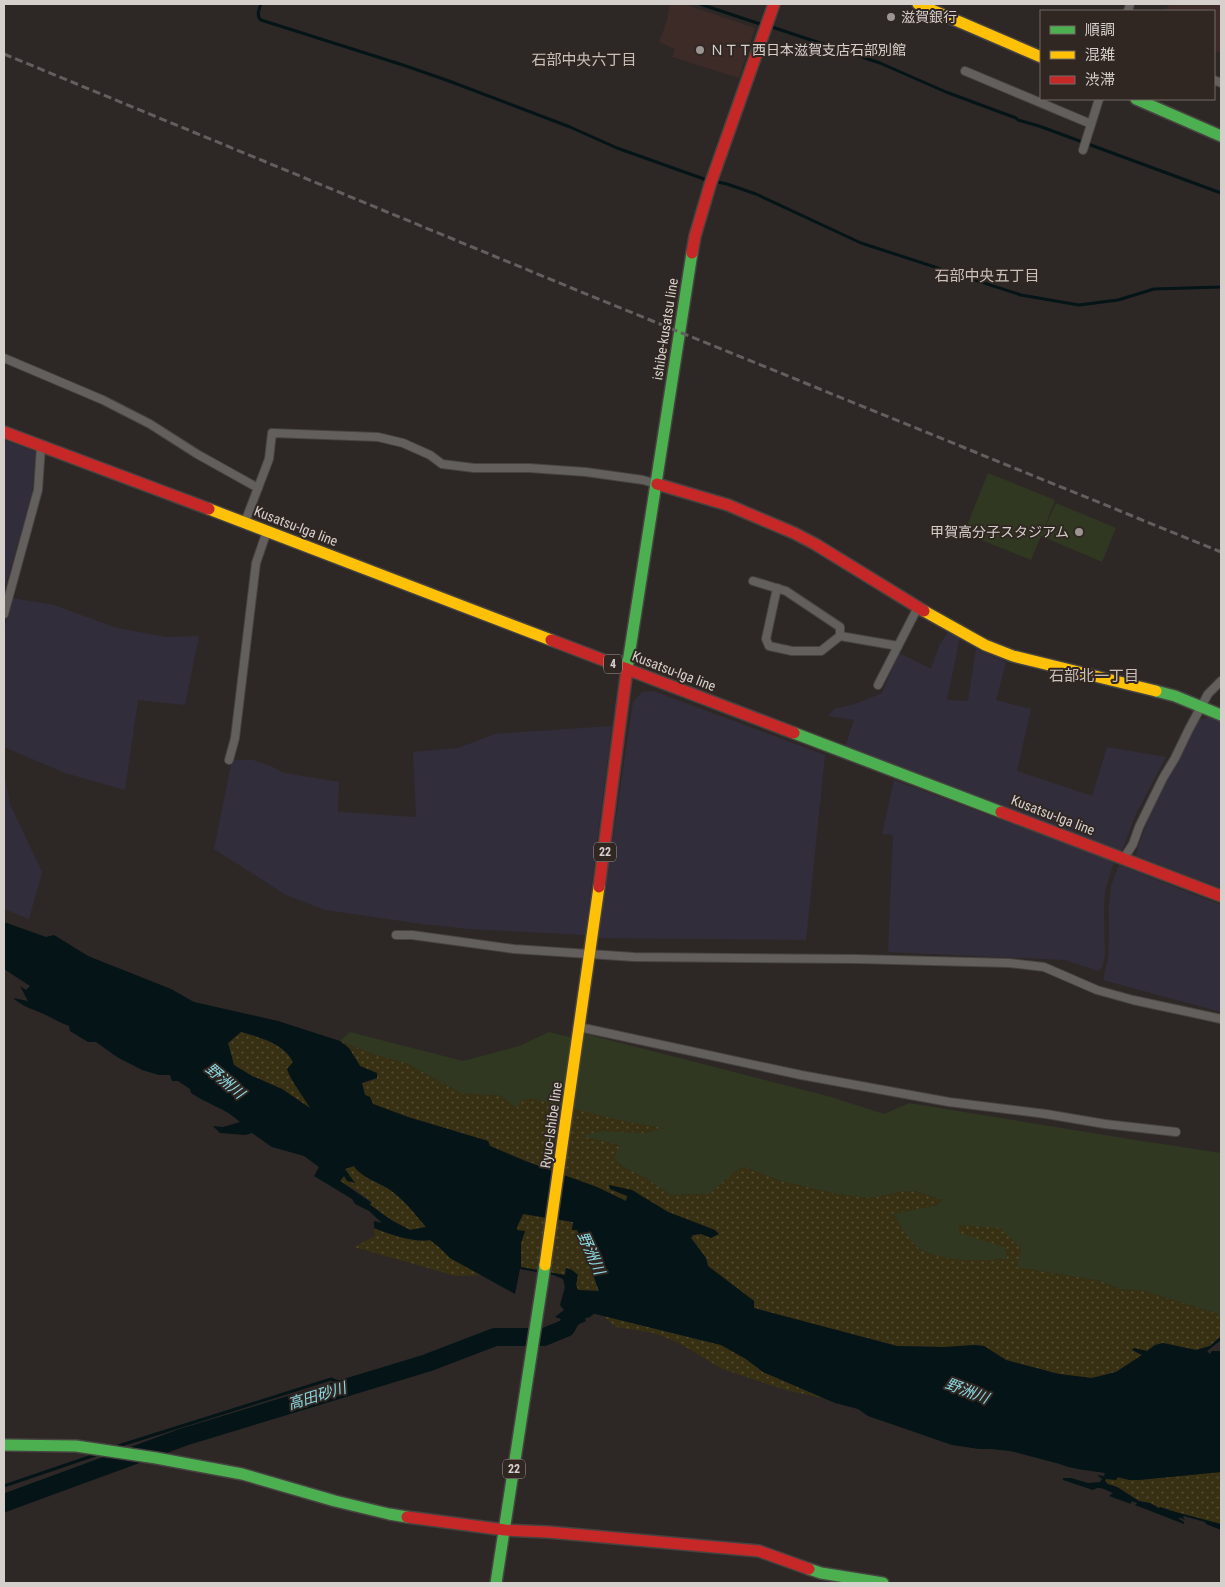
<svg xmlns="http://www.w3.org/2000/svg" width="1225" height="1587" font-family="'Roboto Condensed','Noto Sans JP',sans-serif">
  <defs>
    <pattern id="sand-dots" width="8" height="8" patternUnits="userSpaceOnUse" patternTransform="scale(1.25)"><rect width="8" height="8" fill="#373013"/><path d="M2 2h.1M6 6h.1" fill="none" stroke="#534d34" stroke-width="1.8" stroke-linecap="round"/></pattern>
  </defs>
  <rect width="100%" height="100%" fill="#2d2826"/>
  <!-- commercial -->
  <g fill="#3d2b28">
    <polygon points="670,4 684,4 755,28 739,78 672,57 675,49 659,42 667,21"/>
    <polygon points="1169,4 1221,4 1221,52 1214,51 1214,11 1159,11 1166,9"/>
  </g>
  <!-- industrial -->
  <g fill="#322d3b">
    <polygon points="4,440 36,452 32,494 4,591"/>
    <polygon points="12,598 54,605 117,628 167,637 199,636 185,705 138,700 125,790 65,773 4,747 4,631"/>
    <polygon points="948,632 960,637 947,700 968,701 976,649 1006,662 996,700 1031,709 1017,771 1092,796 1107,747 1166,757 1136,814 1121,853 845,747 854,720 828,716 834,709 855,704 882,693 899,653 931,669 940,644"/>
    <polygon points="653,691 825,755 806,940 598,938 633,702 642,692"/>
    <polygon points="1211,717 1221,722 1221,888 1136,856 1138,847 1149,818 1181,752 1199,720"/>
    <polygon points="612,726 585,935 469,929 422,924 325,910 286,895 214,849 232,760 253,760 271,766 284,773 339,782 338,812 416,817 413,752 458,748 495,734"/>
    <polygon points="4,771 10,804 42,872 29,919 4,909"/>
    <polygon points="894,780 1114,862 1105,891 1104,911 1105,956 1102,967 1098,971 1065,960 888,952 893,835 882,834"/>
    <polygon points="1119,865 1221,905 1221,1012 1103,980 1108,959 1109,937 1109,904 1111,886"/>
  </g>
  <!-- grass -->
  <g fill="#303821">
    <polygon points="988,473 1055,500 1042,534 1056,503 1116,528 1102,562 1041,536 1031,560 964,533"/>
    <path d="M 350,1032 L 463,1061 L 519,1046 L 549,1032 L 582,1040 L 586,1034 L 831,1097 L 884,1114 L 909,1103 L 1123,1138 L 1221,1153 L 1221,1315 L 1145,1291 L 1120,1289 L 1101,1281 L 1017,1267 L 1021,1249 L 989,1241 L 1006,1247 L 1007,1259 C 977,1261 941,1264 916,1246 C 908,1240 899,1223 893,1214 L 937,1205 L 942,1200 L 915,1191 L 901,1192 L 870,1198 L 837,1194 L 781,1181 L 745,1167 L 736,1171 L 709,1194 L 671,1195 L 644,1177 L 624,1167 L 614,1159 L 619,1145 L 581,1136 L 601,1131 L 646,1133 L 661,1128 L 623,1121 L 517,1109 L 501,1096 L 461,1093 L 406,1063 L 375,1055 L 340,1041 Z"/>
  </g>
  <!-- sand -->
  <g fill="url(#sand-dots)">
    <path d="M 241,1032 C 254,1035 289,1046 292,1061 C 293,1066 291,1073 290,1078 L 299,1089 L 311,1109 L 282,1089 L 252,1076 L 234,1065 L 228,1043 Z"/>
    <path d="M 340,1041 L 375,1055 L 406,1063 L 461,1093 L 501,1096 L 517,1108 L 520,1101 L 531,1098 L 623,1121 L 663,1128 L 646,1133 L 601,1131 L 582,1136 L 620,1145 L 614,1159 L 624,1167 L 644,1177 L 671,1195 L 709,1194 L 736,1171 L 745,1167 L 781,1181 L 837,1194 L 870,1198 L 901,1192 L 914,1191 L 942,1200 L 937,1205 L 893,1214 C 900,1224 906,1235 913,1243 C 931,1263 982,1261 1007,1259 L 1005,1247 L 959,1233 L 959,1225 L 1001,1228 L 1021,1249 L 1017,1267 L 1101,1281 L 1119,1289 L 1145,1291 L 1221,1315 L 1221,1336 L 1210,1346 L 1196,1350 L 1163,1343 L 1155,1345 L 1147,1351 L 1133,1350 L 1142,1355 L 1116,1372 L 1092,1378 L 1059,1374 L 1006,1360 L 984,1346 L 975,1345 L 944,1347 L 897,1346 L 754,1308 L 754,1301 L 708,1266 L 706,1258 L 691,1238 L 692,1235 L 701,1234 L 715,1230 L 668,1212 L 651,1203 L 610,1189 L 628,1196 L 626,1201 L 490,1146 L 488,1141 L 408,1117 L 373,1104 L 370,1097 L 365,1095 L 362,1083 L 377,1079 L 372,1071 L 360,1066 L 349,1048 Z"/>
    <path d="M 354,1166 C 361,1178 382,1183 393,1192 C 406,1202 416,1215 426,1227 L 410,1230 L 391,1220 L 369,1204 L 372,1202 L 356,1190 L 340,1181 L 344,1175 L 354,1183 L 344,1169 Z"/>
    <path d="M 523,1214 L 574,1222 L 582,1240 L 593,1277 L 600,1291 L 578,1290 L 572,1270 L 566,1268 L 565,1275 L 521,1267 L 521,1243 L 524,1231 L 517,1231 C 517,1225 521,1220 523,1214 Z"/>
    <path d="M 374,1228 C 389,1234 414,1243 430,1240 L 439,1247 L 450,1258 L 482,1275 L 456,1276 L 354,1247 L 375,1236 Z"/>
    <polygon points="602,1315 721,1345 746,1359 763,1372 826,1399 786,1390 722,1369 679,1343 654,1333 616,1327"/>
    <path d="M 1221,1472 L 1221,1524 L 1172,1511 L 1167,1508 L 1159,1509 L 1150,1503 L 1139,1501 L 1118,1487 L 1108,1484 L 1105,1481 L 1106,1479 C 1118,1477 1127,1480 1139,1480 Z"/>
  </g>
  <!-- water -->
  <path fill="#041417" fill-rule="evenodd" d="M 4,922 L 46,937 L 54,935 L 88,956 L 171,989 L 194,1002 L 278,1021 L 340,1041 L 349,1048 L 360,1066 L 377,1073 L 377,1078 L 362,1083 L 365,1095 L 370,1097 L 373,1104 L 408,1117 L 488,1141 L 490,1146 L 525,1161 L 597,1187 L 626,1201 L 627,1196 L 610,1189 L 609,1185 L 632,1190 L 668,1212 L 715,1230 L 719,1234 L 711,1238 L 701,1234 L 693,1235 L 691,1238 L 706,1258 L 708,1266 L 754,1301 L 754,1308 L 897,1346 L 944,1347 L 975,1345 L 984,1346 L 1006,1360 L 1059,1374 L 1092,1378 L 1116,1372 L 1142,1355 L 1132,1350 L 1134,1348 L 1147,1351 L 1155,1345 L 1163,1343 L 1196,1350 L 1210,1346 L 1221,1336 L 1221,1340 L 1207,1351 L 1210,1354 L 1212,1351 L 1221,1351 L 1221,1359 L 1220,1361 L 1221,1362 L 1221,1472 L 1139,1480 L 1129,1480 L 1118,1477 L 1116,1480 L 1106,1479 L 1105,1481 L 1108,1484 L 1117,1487 L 1139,1501 L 1150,1503 L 1159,1508 L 1160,1507 L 1172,1511 L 1221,1524 L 1221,1530 L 1206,1524 L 1205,1522 L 1184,1516 L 1183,1517 L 1185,1520 L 1181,1518 L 1178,1518 L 1184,1522 L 1184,1524 L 1135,1505 L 1137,1503 L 1131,1501 L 1131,1504 L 1109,1496 L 1113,1493 C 1106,1490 1099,1485 1093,1490 L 1063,1480 L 1063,1478 L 1071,1478 L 1088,1483 L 1100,1482 L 1102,1479 L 1097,1475 L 1104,1476 L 1105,1473 C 1093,1471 1070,1469 1060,1464 L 1010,1451 L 991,1449 L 979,1449 L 952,1445 L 868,1416 L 858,1409 L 835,1403 L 763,1372 L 746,1359 L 721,1345 L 583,1311 L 586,1321 L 575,1326 L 570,1322 L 555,1317 L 564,1310 L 560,1305 L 565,1287 L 563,1279 L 553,1275 L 520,1269 L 515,1294 L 450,1258 L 439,1247 L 430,1240 C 414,1243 389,1234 374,1228 L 374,1221 L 382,1223 L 369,1211 L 355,1204 L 352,1199 L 314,1176 L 319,1167 L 304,1156 L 272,1147 L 252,1133 L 245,1135 L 220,1133 L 213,1126 L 223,1127 L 240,1122 C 225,1108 207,1104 191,1093 L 190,1089 L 178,1081 L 172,1081 L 170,1075 L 159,1075 L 142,1070 L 117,1057 L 96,1042 L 88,1042 L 70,1031 L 69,1026 C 58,1022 49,1016 39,1012 C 27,1007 24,1007 13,998 L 28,1001 L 20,986 L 26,990 L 30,986 L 4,969 ZM 241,1032 C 259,1037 284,1043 293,1062 L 287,1069 C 291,1081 303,1096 310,1108 L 282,1089 L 252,1076 L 234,1065 L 228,1043 ZM 354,1166 C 361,1178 382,1183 393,1192 C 406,1202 416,1215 426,1227 L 410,1230 L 391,1220 L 369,1204 L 372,1203 L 340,1181 L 344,1176 L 347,1181 L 355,1183 L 345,1169 ZM 523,1214 L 573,1222 L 572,1230 L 577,1230 C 587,1249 591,1271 599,1291 L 578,1290 L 576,1285 L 578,1275 L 572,1270 L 566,1268 L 565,1275 L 521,1267 L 521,1243 L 525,1231 L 517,1230 C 517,1225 521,1219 523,1214 Z"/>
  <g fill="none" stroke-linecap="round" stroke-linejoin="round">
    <!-- stream -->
    <g stroke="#041417" stroke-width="3">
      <path d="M 261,4 C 259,9 256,16 261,20 L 403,65 L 449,81 L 570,127 L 617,148 L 704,179 L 727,184 L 756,194 L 861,243 L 1021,295 L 1079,305 L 1118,300 L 1154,289 L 1221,287"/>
      <polyline points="700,4 763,25"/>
      <polyline points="769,26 880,63 946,92 1016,118 1018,120 1039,126 1221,193"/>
      <polyline points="115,1447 331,1379 350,1387"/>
      <polyline points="4,1486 98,1454"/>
    </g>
    <!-- river -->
    <polyline stroke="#041417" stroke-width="18" points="4,1503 184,1437 427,1363 495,1337 544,1337 566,1328 577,1309 586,1309"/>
    <!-- street casing -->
    <g stroke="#474341" stroke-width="10">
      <g id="street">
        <polyline points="1128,11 1130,4"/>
        <polyline points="965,71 1091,124"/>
        <polyline points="1214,80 1221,83"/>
        <polyline points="1083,150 1099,99"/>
        <polyline points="4,358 103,400 150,424 197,454 258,488"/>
        <polyline points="245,522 269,459 272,433 378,437 403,443 430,455 442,464 474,468 529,468 586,472 643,480 657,484"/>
        <polyline points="753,581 786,591 840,627 840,636 898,646"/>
        <polyline points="777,588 766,639 769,646 792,651 821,651 840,636"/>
        <polyline points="4,614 38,490 41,446"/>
        <polyline points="878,685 918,607"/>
        <polyline points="229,760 235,738 256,563 267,531"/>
        <polyline points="1124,858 1133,844 1139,827 1163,778 1175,758 1189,729 1208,694 1221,681"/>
        <polyline points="396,935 412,935 514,949 634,957 857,959 1009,963 1044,967 1097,990 1133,1000 1221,1019"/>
        <polyline points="579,1027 801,1075 883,1090 949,1102 1046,1114 1105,1124 1176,1132"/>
      </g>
    </g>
    <!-- fast casing -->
    <g stroke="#474341" stroke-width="14">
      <g id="fast">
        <polyline points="1136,99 1221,136"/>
        <polyline points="627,669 692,253"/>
        <polyline points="1156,691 1175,696 1221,715"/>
        <polyline points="794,733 1001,812"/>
        <polyline points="4,1445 76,1446 156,1458 242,1474 335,1501 389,1514 407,1517"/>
        <polyline points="809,1569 821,1573 883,1583"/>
        <polyline points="496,1583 545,1265"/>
      </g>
    </g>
    <!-- slow casing -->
    <g stroke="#474341" stroke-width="14">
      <g id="slow">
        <polyline points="918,4 1041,57"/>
        <polyline points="209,509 551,640"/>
        <polyline points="924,611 985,645 1013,656 1156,691"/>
        <polyline points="545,1265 599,887"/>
      </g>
    </g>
    <!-- jam casing -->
    <g stroke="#474341" stroke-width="14">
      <g id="jam">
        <polyline points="692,253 695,236 710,185 774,4"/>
        <polyline points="4,432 209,509"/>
        <polyline points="657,484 728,505 794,533 815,544 924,611"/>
        <polyline points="551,640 794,733"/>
        <polyline points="1001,812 1221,896"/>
        <polyline points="599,887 627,669"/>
        <polyline points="407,1517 505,1530 548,1532 759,1551 809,1569"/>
      </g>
    </g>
    <!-- street -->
    <use href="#street" stroke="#635f5d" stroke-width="8"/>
    <!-- fast -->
    <use href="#fast" stroke="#4caf50" stroke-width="11"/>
    <!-- slow -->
    <use href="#slow" stroke="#ffc107" stroke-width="11"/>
    <!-- jam -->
    <use href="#jam" stroke="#c62828" stroke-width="11"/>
    <!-- rail -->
    <polyline stroke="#635f5e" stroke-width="3" stroke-dasharray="8 4" stroke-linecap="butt" points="4,54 591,296 1221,552"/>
  </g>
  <!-- markers -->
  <g fill="#9b9593" stroke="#302723" stroke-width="2">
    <circle cx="891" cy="17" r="5"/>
    <circle cx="700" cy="50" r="5"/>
    <circle cx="1079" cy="532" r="5"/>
  </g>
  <g text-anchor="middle" stroke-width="4" stroke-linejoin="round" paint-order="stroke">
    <!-- shield labels -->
    <g fill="#302723" stroke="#a49d9a" stroke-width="1">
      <rect x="604" y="654.5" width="18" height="19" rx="4"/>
      <rect x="594" y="842.5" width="22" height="19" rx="4"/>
      <rect x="503" y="1459.5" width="22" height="19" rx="4"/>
    </g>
    <g font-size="12" font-weight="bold" fill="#d6d0cd">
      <text x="613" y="668">4</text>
      <text x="605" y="856">22</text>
      <text x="514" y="1473">22</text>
    </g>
    <!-- poi labels -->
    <g font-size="14" fill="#d6d0cd" stroke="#302723" text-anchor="start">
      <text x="901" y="22">滋賀銀行</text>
      <text x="710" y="55">ＮＴＴ西日本滋賀支店石部別館</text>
      <text x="1069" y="537" text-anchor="end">甲賀高分子スタジアム</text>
    </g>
    <!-- street labels -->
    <g font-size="14" fill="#d6d0cd" stroke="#302723">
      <text transform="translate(665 329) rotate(-81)" y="5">ishibe-kusatsu line</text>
      <text transform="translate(296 526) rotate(21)" y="5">Kusatsu-Iga line</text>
      <text transform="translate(674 671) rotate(21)" y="5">Kusatsu-Iga line</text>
      <text transform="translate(1053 815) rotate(21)" y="5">Kusatsu-Iga line</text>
      <text transform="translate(551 1125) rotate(-82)" y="5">Ryuo-Ishibe line</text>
    </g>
    <!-- neighbourhood labels -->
    <g font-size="15" fill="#cbc0ba" stroke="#302723">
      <text x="584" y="65">石部中央六丁目</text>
      <text x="987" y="281">石部中央五丁目</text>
      <text x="1094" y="681">石部北一丁目</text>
    </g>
    <!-- water labels -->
    <g font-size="15" font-style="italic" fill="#8cd9e4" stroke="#302723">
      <text transform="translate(225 1081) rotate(40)" y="5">野洲川</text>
      <text transform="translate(591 1253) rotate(66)" y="5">野洲川</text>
      <text transform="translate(967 1391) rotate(21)" y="5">野洲川</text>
      <text transform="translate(317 1396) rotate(-17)" y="5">高田砂川</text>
    </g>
  </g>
  <!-- border -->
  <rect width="1225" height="1587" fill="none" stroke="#d6d0cd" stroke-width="10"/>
  <!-- legend -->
  <rect x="1040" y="10" width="175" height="90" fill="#302723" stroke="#726b67"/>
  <rect x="1050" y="26" width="25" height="8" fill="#4caf50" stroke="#726b67"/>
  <text x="1085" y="35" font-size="15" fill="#d6d0cd">順調</text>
  <rect x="1050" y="51" width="25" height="8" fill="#ffc107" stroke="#726b67"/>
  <text x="1085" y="60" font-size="15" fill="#d6d0cd">混雑</text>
  <rect x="1050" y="76" width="25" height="8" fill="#c62828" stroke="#726b67"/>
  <text x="1085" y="85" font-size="15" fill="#d6d0cd">渋滞</text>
</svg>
